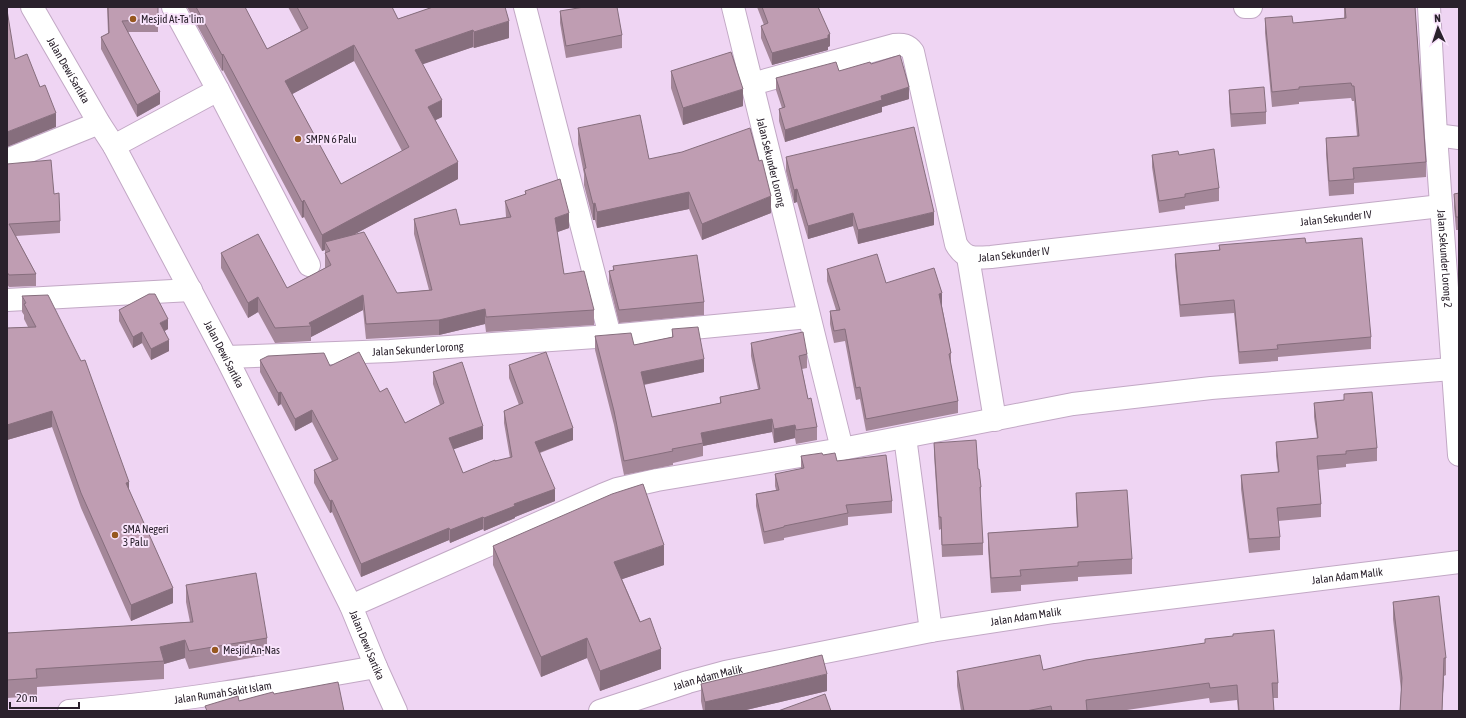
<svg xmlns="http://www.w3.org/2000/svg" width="1466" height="718" font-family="'Asap Condensed',sans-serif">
  <rect width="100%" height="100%" fill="#efd5f3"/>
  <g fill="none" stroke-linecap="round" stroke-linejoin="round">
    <!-- minor casing -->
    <g stroke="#c2a8c5" stroke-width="24">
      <g id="minor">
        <polyline points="173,7 218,90 309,265"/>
        <polyline points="525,7 610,336"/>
        <path id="s1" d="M 733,7 L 842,449"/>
        <polyline points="1245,7 1251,7"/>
        <path id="s2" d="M 1429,7 L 1436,135 L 1459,455"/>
        <path id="s3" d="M 752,84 L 894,45 C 903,44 908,45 913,52 L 956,244 C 965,260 975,258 991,257 L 1441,206"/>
        <polyline points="1436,135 1459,138"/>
        <polyline points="114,146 218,90"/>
        <polyline points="7,160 99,123"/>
        <polyline points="968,257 995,420"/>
        <polyline points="7,300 191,290"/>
        <path id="s4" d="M 226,357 L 390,351 L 610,336 L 809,317"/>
        <polyline points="905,437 931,631"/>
        <polyline points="351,606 602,495 617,489 657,480 842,449 1073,404 1211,388 1452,369"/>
        <path id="s5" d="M 69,711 C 172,703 274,685 376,667"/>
        <path id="s6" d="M 600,711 L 688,682 L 725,672 L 931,631 L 1054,612 L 1459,562"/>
      </g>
    </g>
    <!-- major casing -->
    <g stroke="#c2a8c5" stroke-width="24">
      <g id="major">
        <path id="s7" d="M 32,7 L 99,123 L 114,146 L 226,357 L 351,606 L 376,667 L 396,711"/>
      </g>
    </g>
    <!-- minor -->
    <use href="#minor" stroke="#fff" stroke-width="22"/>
    <!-- major -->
    <use href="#major" stroke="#fff" stroke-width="22"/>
  </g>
  <!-- wall -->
  <g fill="#a48799" fill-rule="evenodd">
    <polygon points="107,7 158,7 158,32 128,32 160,104 137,117 101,49 101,37 108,33"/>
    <path d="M 187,7 L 250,7 L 245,8 L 267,49 L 301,31 L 288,7 L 392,7 L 398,19 L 433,7 L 509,38 L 474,48 L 473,47 L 422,64 L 442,117 L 435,120 L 458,179 L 353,235 L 397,293 L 429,290 L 414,234 L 414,219 L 460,225 L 506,217 L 505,201 L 525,195 L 525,191 L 569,228 L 557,232 L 564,274 L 594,310 L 594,325 L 486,332 L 485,324 L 439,335 L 366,339 L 363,310 L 311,337 L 311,341 L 275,343 L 258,312 L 248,318 L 221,268 L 221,253 L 287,288 L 325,268 L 325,250 L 322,251 L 304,217 L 302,218 L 223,70 L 222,71 ZM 354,61 L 402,151 L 341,184 L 292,94 Z"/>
    <polygon points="757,7 822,7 819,8 830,46 828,47 828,50 772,65 761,38 761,26 764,25"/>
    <polygon points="1344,7 1415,7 1426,162 1426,177 1354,183 1354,194 1329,196 1326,154 1326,138 1357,136 1354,101 1352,101 1351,98 1299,102 1299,104 1272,107 1265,33 1265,18 1293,23 1344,18"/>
    <polygon points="560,11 622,35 622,48 566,58 560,23"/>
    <polygon points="871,64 909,99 882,107 882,112 785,142 779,121 779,109 782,108 776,90 776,78 839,71"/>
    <polygon points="671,71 743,106 683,125 671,88"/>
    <polygon points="1229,90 1266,112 1266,124 1231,127 1229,102"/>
    <polygon points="578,128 649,159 771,213 702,240 689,209 597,228 595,220 593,220 584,185 584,174 578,144"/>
    <polygon points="1152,155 1179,155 1219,188 1219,201 1185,206 1185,209 1159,213 1152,167"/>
    <polygon points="786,157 934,225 858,244 853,226 808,239 797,202 794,203 786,171"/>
    <polygon points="7,164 54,194 60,221 60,233 16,236 36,274 36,286 9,287 7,284"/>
    <polygon points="1459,193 1459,230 1456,230 1454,207 1454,194"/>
    <polygon points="1306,243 1371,337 1371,349 1278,357 1278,361 1239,364 1234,313 1180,317 1175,266 1175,254 1219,250 1219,245"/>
    <polygon points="613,266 704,302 704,315 619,323 609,283 609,271 613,270"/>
    <polygon points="827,269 886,283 942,306 951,353 951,365 958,401 958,413 866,431 860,399 856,400 845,341 834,343 830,324 830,311 836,310 827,281"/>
    <polygon points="22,296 129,490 173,603 131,621 81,508 52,427 7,440 7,328 28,327 24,319 24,315 22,312"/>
    <polygon points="119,310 168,329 165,331 169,351 151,360 142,343 133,348 119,321"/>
    <polygon points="672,329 704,372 644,385 652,417 720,403 720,397 758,389 751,356 751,343 807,354 807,368 802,369 808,399 817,427 817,440 796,444 795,438 774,443 772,432 703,446 703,456 673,463 673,465 624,475 614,425 595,350 595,336 634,345 672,337"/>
    <polygon points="260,360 330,366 380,392 405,423 440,405 433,384 433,372 483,439 453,449 463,473 495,461 510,458 504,423 504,411 519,405 509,378 509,365 573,440 540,453 555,501 515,517 515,518 484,531 483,529 450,543 449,540 361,577 332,512 330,513 314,483 314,470 332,461 312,422 295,431 281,404 278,406 260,372"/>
    <polygon points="1344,394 1377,448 1377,461 1346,464 1346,467 1318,470 1321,504 1321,517 1278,521 1280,537 1280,550 1249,553 1241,489 1241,475 1278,472 1276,456 1276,442 1317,438 1314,417 1314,403 1344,400"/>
    <polygon points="934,443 978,469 981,487 980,499 983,543 983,555 942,557 941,529 939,530 934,455"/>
    <polygon points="823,455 837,461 892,501 892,513 848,517 848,525 784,538 784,540 764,544 756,506 756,494 776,490 775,486 775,474 801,469 801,456"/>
    <polygon points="1076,493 1132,559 1132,574 1078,577 1078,581 1021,585 1021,591 991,593 988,548 988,533 1077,527 1076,508"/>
    <polygon points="493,546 664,565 622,579 661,669 600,691 587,658 541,677 493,565"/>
    <polygon points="186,585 267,638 267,655 189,669 185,658 164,664 164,679 37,687 37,696 7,698 7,633 190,622 186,602"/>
    <polygon points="1393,602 1446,658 1446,675 1444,676 1442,711 1400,711 1401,690 1393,619"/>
    <polygon points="1205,639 1278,683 1278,698 1273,698 1274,711 1238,711 1237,700 1210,703 1209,698 1120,711 961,711 957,686 957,671 1043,670 1205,643"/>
    <polygon points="701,684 827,691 742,711 703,711 701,701"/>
  </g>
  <!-- shaded-wall -->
  <g fill="#866e7d">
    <polygon points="509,21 509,38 474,48 474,32"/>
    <polygon points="473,30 473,47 415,67 415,50"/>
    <polygon points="830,34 830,46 828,47 828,50 772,65 772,53"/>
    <polygon points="354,45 354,61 285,98 285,81"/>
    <polygon points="223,54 223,70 222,71 222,55"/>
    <polygon points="909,87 909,99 882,107 882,112 785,142 785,130 881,96"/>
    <polygon points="743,89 743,106 683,125 683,108"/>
    <polygon points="160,92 160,104 137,117 137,105"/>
    <polygon points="442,100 442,117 428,124 428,107"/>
    <polygon points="56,113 56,127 7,147 7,132"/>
    <polygon points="458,162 458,179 329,248 325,242 325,250 322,251 322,235"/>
    <polygon points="797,189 797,202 794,203 794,190"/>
    <polygon points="689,192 689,209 597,228 597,212"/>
    <polygon points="771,196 771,213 702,240 702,224"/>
    <polygon points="304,200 304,217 302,218 302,202"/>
    <polygon points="595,203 595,220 593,220 593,204"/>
    <polygon points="934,212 934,225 858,244 858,230"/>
    <polygon points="569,213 569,228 555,233 555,218"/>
    <polygon points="853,213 853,226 808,239 808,226"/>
    <polygon points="942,293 942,306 939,306 939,294"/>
    <polygon points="363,295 363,310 311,337 311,326 309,323"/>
    <polygon points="258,297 258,312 248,318 248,303"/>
    <polygon points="485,309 485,324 439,335 439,320"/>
    <polygon points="168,319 168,329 160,333 160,323"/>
    <polygon points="142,332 142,343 133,348 133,337"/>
    <polygon points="169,340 169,351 151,360 151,349"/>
    <polygon points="704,359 704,372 641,385 641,372"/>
    <polygon points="281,392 281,404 278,406 278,393"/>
    <polygon points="312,410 312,422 295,431 295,419"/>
    <polygon points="52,411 52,427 7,440 7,425"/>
    <polygon points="772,419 772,432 703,446 703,443 701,433"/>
    <polygon points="795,425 795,438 774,443 774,429"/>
    <polygon points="483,426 483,439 449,451 449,438"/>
    <polygon points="573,428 573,440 535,454 535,442"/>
    <polygon points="129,482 129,498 126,483"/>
    <polygon points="555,489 555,501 515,517 515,518 484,531 484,518 514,504"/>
    <polygon points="332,500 332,512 330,513 330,501"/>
    <polygon points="483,517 483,529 450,543 450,530"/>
    <polygon points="449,528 449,540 361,577 361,564"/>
    <polygon points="664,545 664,565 614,582 614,562"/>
    <polygon points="173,588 173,603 131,621 131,605"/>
    <polygon points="587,638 587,658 541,677 541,657"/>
    <polygon points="185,640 185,658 164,664 164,661 160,647"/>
    <polygon points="661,649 661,669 600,691 600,671"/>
    <polygon points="1444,658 1444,676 1442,711"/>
    <polygon points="827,674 827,691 742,711 705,711 705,702"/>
  </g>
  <!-- building -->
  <g fill="#bf9db2" stroke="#866e7d" fill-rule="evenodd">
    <polygon points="108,7 158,7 158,19 122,21 160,92 137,105 101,37 109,33"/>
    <path d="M 196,7 L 245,7 L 267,49 L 308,28 L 297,7 L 392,7 L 398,19 L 433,7 L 505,7 L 509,21 L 474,32 L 473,30 L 415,50 L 442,100 L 428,107 L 458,162 L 322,235 L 304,200 L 302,202 L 223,54 L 222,55 ZM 354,45 L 409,147 L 341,184 L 285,81 Z"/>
    <polygon points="584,7 617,7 622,35 566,46 560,11"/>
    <polygon points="762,7 818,7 830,34 828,35 828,38 772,53 761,26 768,23"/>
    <polygon points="1345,7 1415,7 1426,162 1353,168 1354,179 1329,181 1326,138 1359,136 1354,86 1352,86 1351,83 1299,87 1299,89 1272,92 1265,18 1292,16 1293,23 1346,18"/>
    <polygon points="7,10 15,59 27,54 40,87 45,85 56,113 7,132"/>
    <polygon points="731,52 743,89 683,108 671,71"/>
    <polygon points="900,55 909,87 881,96 882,100 785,130 779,109 785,107 776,78 836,62 839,71 870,62 871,64"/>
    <polygon points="1264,87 1266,112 1231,114 1229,90"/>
    <polygon points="640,115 649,159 682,152 750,128 759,161 762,160 771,196 702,224 689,192 597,212 595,203 593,204 584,169 586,168 578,128"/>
    <polygon points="914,127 934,212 858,230 853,213 808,226 797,189 794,190 786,157"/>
    <polygon points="1214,149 1219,188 1185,194 1185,197 1159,201 1152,155 1178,151 1179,155"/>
    <polygon points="51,160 54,194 59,193 60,221 9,224 36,274 9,275 7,272 7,164"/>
    <polygon points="560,179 569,213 555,218 564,274 584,271 594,310 486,317 485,309 439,320 366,324 363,295 309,323 311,326 275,328 258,297 248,303 221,253 258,234 287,288 331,265 325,253 330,251 325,242 364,232 397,293 432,290 414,219 456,209 460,225 511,217 505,201 526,194 525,191"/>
    <polygon points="1459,193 1459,217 1456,217 1454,194"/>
    <polygon points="1305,238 1306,243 1362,238 1371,337 1277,345 1278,349 1239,352 1234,300 1180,305 1175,254 1220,250 1219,245"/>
    <polygon points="877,254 886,283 934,268 942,293 939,294 951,353 949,354 958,401 866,419 860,387 856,388 845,329 834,331 830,311 840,310 827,269"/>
    <polygon points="697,255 704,302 619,310 609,271 614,270 613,266"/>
    <polygon points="149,294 155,294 168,319 160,323 169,340 151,349 142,332 133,337 119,310"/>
    <polygon points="48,295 81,361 85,360 129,482 126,483 173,588 131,605 81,493 52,411 7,425 7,328 36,327 24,304 26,303 22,296"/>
    <polygon points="698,327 704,359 641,372 652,417 721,403 720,397 760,389 751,343 803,332 807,354 799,356 808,399 811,398 817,427 796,430 795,425 774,429 772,419 701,433 703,443 672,449 673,451 624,461 614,411 595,336 631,333 634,345 673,337 672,329"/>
    <polygon points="359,352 380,392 387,388 405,423 444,403 433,372 462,362 483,426 449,438 463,473 495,460 495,461 512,457 504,411 523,403 509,365 546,352 573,428 535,442 555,489 514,504 515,506 484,518 483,517 450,530 449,528 361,564 332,500 330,501 314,470 338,459 312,410 295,419 281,392 278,393 260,360 268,356 324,353 330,366"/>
    <polygon points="1372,392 1377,448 1346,451 1346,454 1317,456 1321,504 1277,508 1280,537 1249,539 1241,475 1279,472 1276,442 1318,438 1314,403 1344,400 1344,394"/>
    <polygon points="976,440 978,469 979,469 981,487 980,487 983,543 942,545 941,517 939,517 934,443"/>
    <polygon points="822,453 823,455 835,453 837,461 886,455 892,501 846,505 848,513 784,526 784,527 764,532 756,494 779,490 775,474 804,468 801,456"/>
    <polygon points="643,484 664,545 614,562 640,622 650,618 661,649 600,671 587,638 541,657 493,546 612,494"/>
    <polygon points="1127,490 1132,559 1078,562 1078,566 1020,570 1021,576 991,578 988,533 1078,527 1076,493"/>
    <polygon points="256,573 267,638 189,651 185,640 160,647 164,661 36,669 37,678 7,680 7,633 193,622 186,585"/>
    <polygon points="1439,596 1446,658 1444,658 1442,711 1400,711 1402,678 1393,602"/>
    <polygon points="1274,630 1278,683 1272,683 1274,711 1239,711 1237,685 1210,688 1209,683 1086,700 1087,711 1052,711 1051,706 1026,711 964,711 957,671 1040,655 1043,670 1086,660 1205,643 1205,639 1233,636 1233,634"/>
    <polygon points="822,655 827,674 705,702 701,684"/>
    <polygon points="338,682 344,711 207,711 205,706 238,696 239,701 273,692 274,694"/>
    <polygon points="825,694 831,711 778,711"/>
  </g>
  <!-- markers -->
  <g fill="#96581f" stroke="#f9e4fc" stroke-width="1.5">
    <circle cx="133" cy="19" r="4"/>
    <circle cx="298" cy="139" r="4"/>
    <circle cx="115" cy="535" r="4"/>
    <circle cx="215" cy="650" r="4"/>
  </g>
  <g text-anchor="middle" stroke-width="4" stroke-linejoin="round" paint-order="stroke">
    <!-- poi labels -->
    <g font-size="11" fill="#2a212c" stroke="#f9e4fc" text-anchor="start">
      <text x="141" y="23">Mesjid At-Ta'lim</text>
      <text x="306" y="143">SMPN 6 Palu</text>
      <text x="123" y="533">SMA Negeri<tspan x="123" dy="13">3 Palu</tspan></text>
      <text x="223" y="654">Mesjid An-Nas</text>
    </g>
    <!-- street labels -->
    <g font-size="11" fill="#2a212c" stroke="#f9e4fc">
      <text dy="4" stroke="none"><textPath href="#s7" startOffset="73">Jalan Dewi Sartika</textPath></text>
      <text dy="4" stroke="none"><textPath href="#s1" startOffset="160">Jalan Sekunder Lorong</textPath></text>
      <text dy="4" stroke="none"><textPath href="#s3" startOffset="753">Jalan Sekunder IV</textPath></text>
      <text dy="4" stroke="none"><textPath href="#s3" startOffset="429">Jalan Sekunder IV</textPath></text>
      <text dy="4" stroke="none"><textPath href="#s2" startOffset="252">Jalan Sekunder Lorong 2</textPath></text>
      <text dy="4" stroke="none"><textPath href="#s4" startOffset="192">Jalan Sekunder Lorong</textPath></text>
      <text dy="4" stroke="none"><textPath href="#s7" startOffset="397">Jalan Dewi Sartika</textPath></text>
      <text dy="4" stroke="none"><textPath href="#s6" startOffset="761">Jalan Adam Malik</textPath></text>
      <text dy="4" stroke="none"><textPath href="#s6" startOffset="437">Jalan Adam Malik</textPath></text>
      <text dy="4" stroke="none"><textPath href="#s7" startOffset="721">Jalan Dewi Sartika</textPath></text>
      <text dy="4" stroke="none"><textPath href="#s6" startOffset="113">Jalan Adam Malik</textPath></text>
      <text dy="4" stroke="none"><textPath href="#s5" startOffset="155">Jalan Rumah Sakit Islam</textPath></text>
    </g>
  </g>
  <!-- border -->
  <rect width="1466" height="718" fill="none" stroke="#2a212c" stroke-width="16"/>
  <!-- north arrow -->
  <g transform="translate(1438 28) rotate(357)" stroke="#f9e4fc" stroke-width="3" paint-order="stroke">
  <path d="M0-3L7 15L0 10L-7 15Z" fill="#2a212c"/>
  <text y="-6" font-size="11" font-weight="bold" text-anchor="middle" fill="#2a212c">N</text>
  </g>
  <!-- scale -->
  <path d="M10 702v6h69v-6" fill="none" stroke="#2a212c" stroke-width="2"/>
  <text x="16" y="702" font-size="12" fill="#2a212c" stroke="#f9e4fc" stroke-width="3" paint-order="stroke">20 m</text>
</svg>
